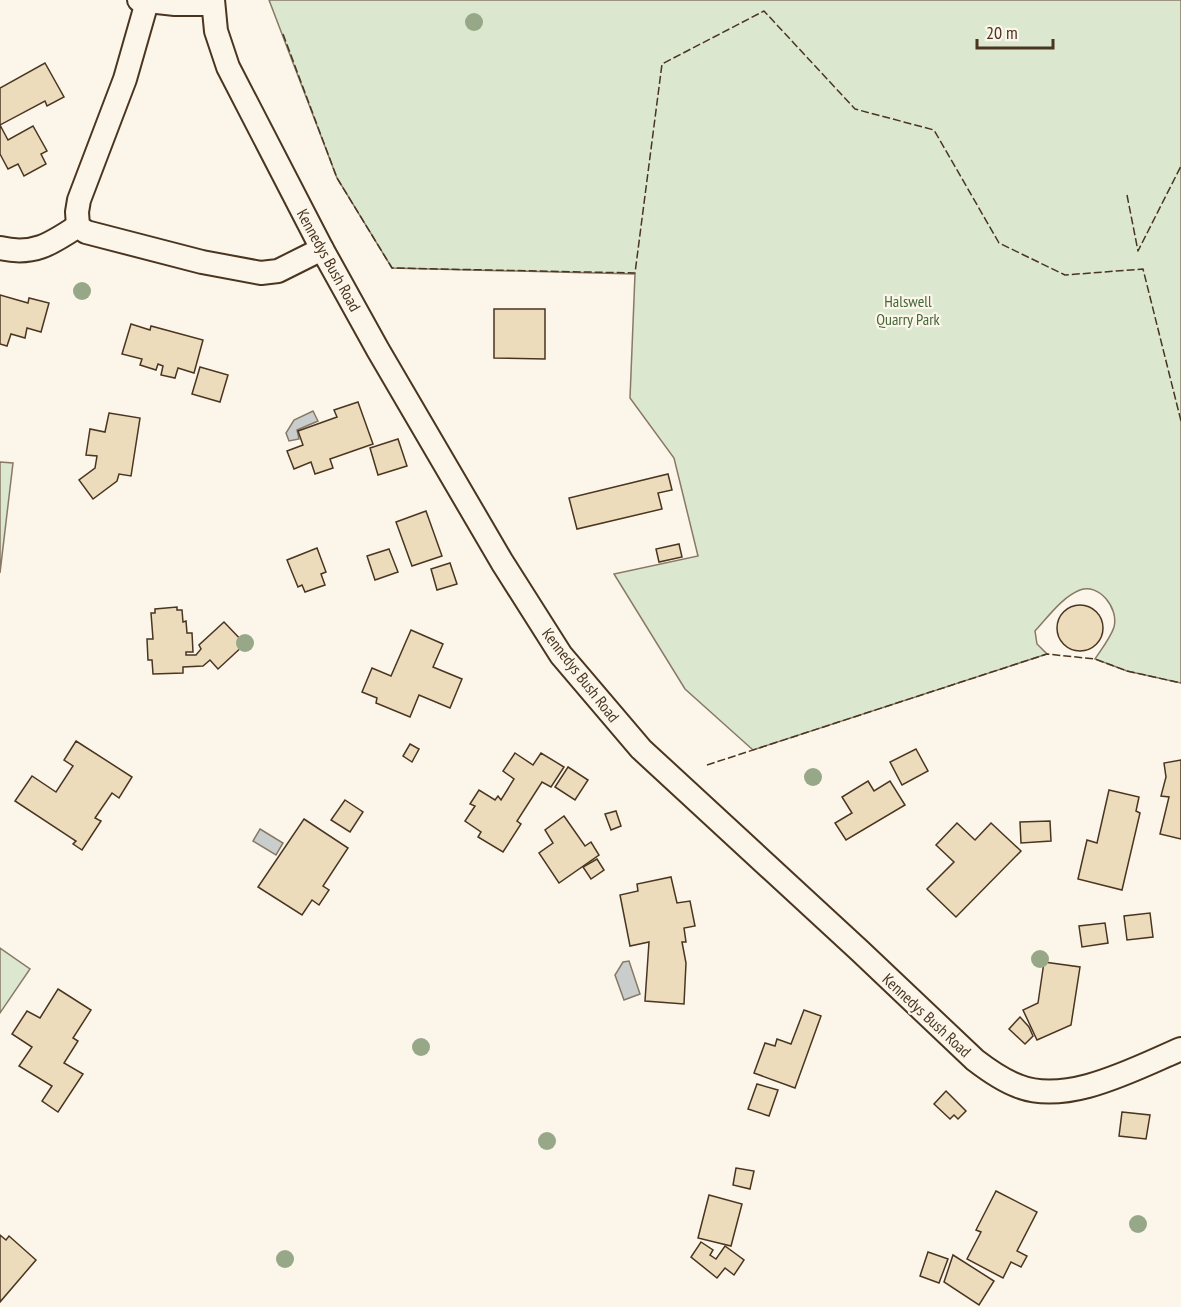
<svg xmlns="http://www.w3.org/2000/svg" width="1181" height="1307" font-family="'PT Sans Narrow',sans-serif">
  <rect width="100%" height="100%" fill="#fbf6e9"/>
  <!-- green -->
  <g fill="#dce7d0" stroke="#887966" stroke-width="1.5">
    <path d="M 269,0 L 1181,0 L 1181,683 L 1127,671 L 1095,659 C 1101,650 1111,637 1114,627 C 1119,608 1099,583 1080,590 C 1062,597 1048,617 1035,631 L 1037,644 L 1047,654 L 753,750 L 685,689 L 614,574 L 698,556 L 674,458 L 630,398 L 635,274 L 392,268 L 337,178 Z"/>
    <polygon points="0,462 13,463 0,573"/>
    <polygon points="0,948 30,969 0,1013"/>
  </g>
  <!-- water -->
  <g fill="#c9cecd" stroke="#887966" stroke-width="1.5">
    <polygon points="313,411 318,421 297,430 299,439 289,441 286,433 294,420"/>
    <polygon points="260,829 283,843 276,855 253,841"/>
    <polygon points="629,961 640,994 624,1000 615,975 623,962"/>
  </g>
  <!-- building -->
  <g fill="#ecdcbc" stroke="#4a3520" stroke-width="1.5">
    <polygon points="45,63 64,97 47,106 45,101 0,125 0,88"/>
    <polygon points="0,125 8,140 33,126 47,151 41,154 46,164 24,176 18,164 8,169 0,154"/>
    <polygon points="0,295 28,303 29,298 49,303 41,332 27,328 25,338 11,334 7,346 0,344"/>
    <polygon points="494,309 545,309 545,359 494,358"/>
    <polygon points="131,324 150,330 151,326 203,340 194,373 178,368 175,378 161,375 163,366 158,364 156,370 140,365 142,359 122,354"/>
    <polygon points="200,367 228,375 220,402 192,394"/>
    <polygon points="358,402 373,444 330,459 333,468 315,474 311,462 294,469 287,451 303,445 298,431 337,417 334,410"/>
    <polygon points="109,413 140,418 131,476 119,474 117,481 93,499 79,480 95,468 97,456 86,455 90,429 105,432"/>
    <polygon points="398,439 407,466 378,475 370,448"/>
    <polygon points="668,474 672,490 658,493 662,509 577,529 569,498"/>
    <polygon points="426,511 442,556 412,566 396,522"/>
    <polygon points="679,544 682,557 659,562 656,549"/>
    <polygon points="317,548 326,572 321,574 325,585 305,592 302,585 298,587 287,560"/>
    <polygon points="389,549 398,572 375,580 367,556"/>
    <polygon points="450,563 457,584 437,590 431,569"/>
    <circle cx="1080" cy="628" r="23"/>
    <polygon points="177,607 177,610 182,610 183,622 186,621 187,633 192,633 193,652 186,652 186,655 196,655 201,649 199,645 224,622 245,644 218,669 210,660 203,666 183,667 183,673 153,674 152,660 148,660 147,639 153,639 151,613 155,613 155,609"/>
    <polygon points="411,630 443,644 433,667 462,679 450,708 419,695 410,717 376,703 377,698 362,692 372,668 391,676"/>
    <polygon points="76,741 132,777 119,798 112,793 95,818 101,821 82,850 73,844 76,841 15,801 32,776 56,792 73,766 64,760"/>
    <polygon points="410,744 419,749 412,762 403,756"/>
    <polygon points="916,749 928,771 902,785 890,762"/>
    <polygon points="515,753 533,765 541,753 564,767 551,787 542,782 517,821 521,824 503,852 478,837 481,832 465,821 475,806 470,804 479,790 495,800 498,796 501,800 514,779 503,771"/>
    <polygon points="1181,760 1181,839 1160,834 1169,797 1161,796 1166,777 1164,763"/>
    <polygon points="568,767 588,780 575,800 555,787"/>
    <polygon points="868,781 874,791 890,781 905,805 846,840 835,823 852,813 842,797"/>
    <polygon points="1109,790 1139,797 1136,811 1140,813 1122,890 1078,879 1087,840 1097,843"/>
    <polygon points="345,800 363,812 350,832 331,820"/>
    <polygon points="616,811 621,826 611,830 605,814"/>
    <polygon points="564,816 585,846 591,842 599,855 559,883 539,853 553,843 545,830"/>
    <polygon points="304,819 348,848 323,886 329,890 319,905 312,900 302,915 258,887"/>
    <polygon points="1050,821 1051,841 1021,843 1020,822"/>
    <polygon points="957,823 975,840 991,823 1021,851 956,917 927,889 954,862 936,845"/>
    <polygon points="597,859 604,870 591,879 583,867"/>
    <polygon points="671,877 677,903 690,901 695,926 684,928 686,942 682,942 686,963 684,1004 645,1001 649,942 630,946 620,895 638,891 637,884"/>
    <polygon points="1150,913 1153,937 1127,940 1124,916"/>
    <polygon points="1105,923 1108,943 1082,947 1079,926"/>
    <polygon points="1044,962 1080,967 1071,1025 1037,1040 1023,1010 1038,1003"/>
    <polygon points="58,989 91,1010 73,1038 78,1041 64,1063 83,1074 58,1112 42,1101 52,1086 19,1066 32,1047 12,1034 27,1011 40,1018"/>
    <polygon points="804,1010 821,1016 795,1088 754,1073 765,1043 775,1046 777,1039 791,1044"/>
    <polygon points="1020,1017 1029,1027 1033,1036 1025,1044 1009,1029"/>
    <polygon points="757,1084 778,1090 769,1116 748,1109"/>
    <polygon points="946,1091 966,1111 958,1119 954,1115 950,1119 934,1104"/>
    <polygon points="1122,1112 1150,1115 1146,1139 1119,1136"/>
    <polygon points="736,1168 754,1171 750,1189 733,1185"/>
    <polygon points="996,1191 1037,1212 1017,1251 1027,1256 1021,1267 1011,1262 1003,1278 967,1259 981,1232 976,1230"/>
    <polygon points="709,1195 742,1204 731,1246 698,1238"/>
    <polygon points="0,1235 6,1240 9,1236 36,1260 0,1302"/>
    <polygon points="701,1242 713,1250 710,1255 716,1259 725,1246 744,1260 734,1275 725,1268 717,1278 691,1257"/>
    <polygon points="928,1252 948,1259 939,1283 920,1276"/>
    <polygon points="953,1255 994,1281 979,1305 944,1282"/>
  </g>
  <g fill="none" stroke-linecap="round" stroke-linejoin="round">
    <!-- street casing -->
    <g stroke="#4a3520" stroke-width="26">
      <g id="street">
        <polyline points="139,0 175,4 213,4"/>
        <path d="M 213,0 L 216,31 L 228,67 L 322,249 L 378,350 L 502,562 L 561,655 L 641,749 L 860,951 L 975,1060 C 988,1070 1002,1080 1018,1086 C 1067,1106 1136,1068 1181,1049"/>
        <polyline points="147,2 125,79 79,200 77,212 78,226 86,232 202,262 261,273 278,271 322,249"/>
        <path d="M 0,248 C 33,256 51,244 78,226"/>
      </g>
    </g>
    <!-- street -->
    <use href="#street" stroke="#fbf6e9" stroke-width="22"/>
    <!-- fence -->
    <g stroke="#4a3520" stroke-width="1.5" stroke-dasharray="8 3" stroke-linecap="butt">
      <polyline points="283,34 337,178 392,268 635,273 662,64 764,11 855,109 934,130 999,243 1065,275 1143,269 1181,421"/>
      <polyline points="1127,195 1138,251 1181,166"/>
      <polyline points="707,765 1047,654 1095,659 1127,671 1181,683"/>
    </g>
  </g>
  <!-- trees -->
  <g fill="#96a887">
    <circle cx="474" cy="22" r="9"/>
    <circle cx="82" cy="291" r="9"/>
    <circle cx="245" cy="643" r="9"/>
    <circle cx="813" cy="777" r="9"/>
    <circle cx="1040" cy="959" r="9"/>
    <circle cx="421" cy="1047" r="9"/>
    <circle cx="547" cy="1141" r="9"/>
    <circle cx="1138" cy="1224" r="9"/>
    <circle cx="285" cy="1259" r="9"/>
  </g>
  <g text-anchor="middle" stroke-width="4.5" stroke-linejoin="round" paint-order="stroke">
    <!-- street labels -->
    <g font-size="16" fill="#4a3520" stroke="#fbf6e9">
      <text transform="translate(329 260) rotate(61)" y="6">Kennedys Bush Road</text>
      <text transform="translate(581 675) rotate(52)" y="6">Kennedys Bush Road</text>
      <text transform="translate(927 1015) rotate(43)" y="6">Kennedys Bush Road</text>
    </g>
    <!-- park labels -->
    <g font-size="16" fill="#436837" stroke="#fbf6e9">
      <text x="908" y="307">Halswell<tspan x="908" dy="18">Quarry Park</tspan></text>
    </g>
  </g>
  <!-- scale -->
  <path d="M977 39v9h76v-9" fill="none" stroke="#4a3520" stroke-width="3"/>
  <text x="986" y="39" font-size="18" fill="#4a3520" stroke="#fbf6e9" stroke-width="4.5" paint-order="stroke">20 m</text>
</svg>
